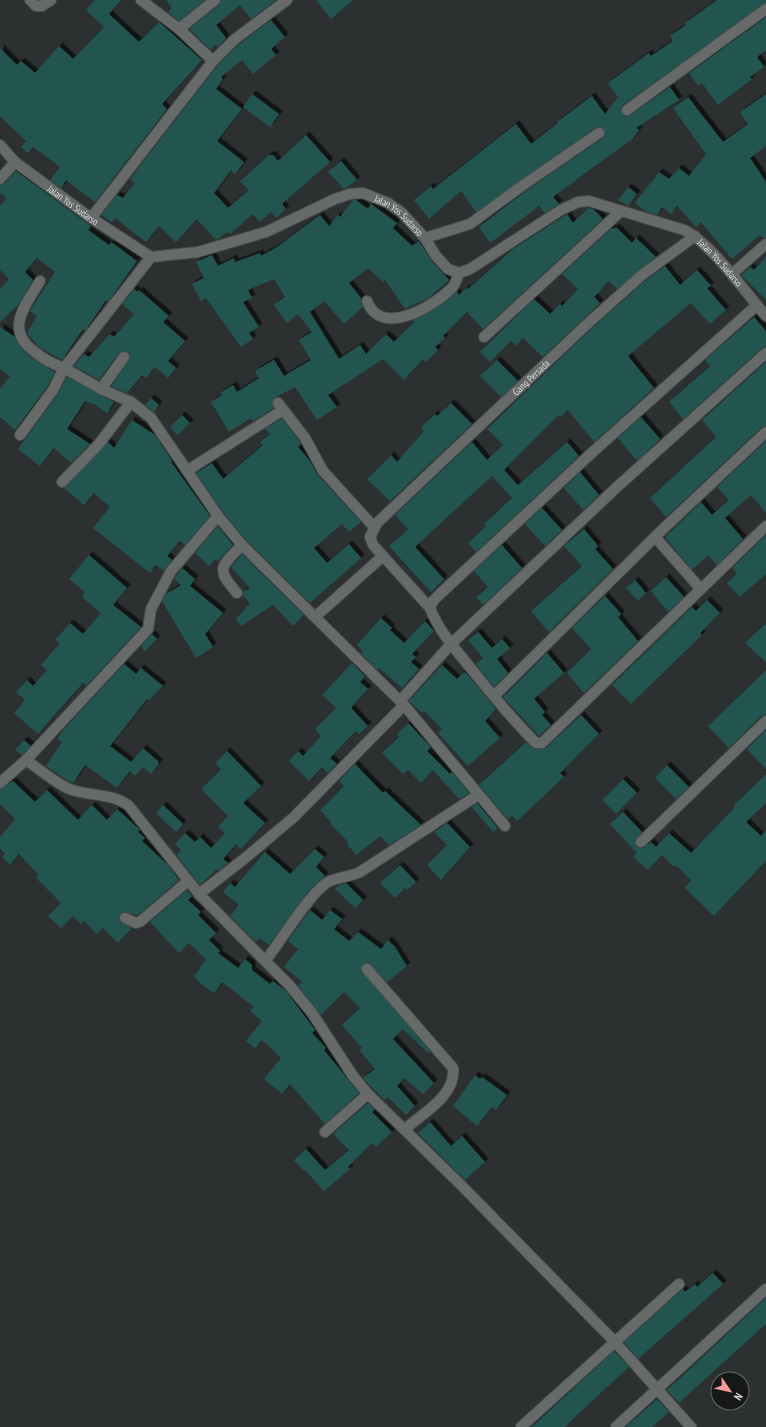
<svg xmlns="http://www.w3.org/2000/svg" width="766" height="1427" font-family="'PT Sans Narrow',sans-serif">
  <defs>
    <filter id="shadow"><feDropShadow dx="3.5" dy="-3.5" stdDeviation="0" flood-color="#0009"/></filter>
  </defs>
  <rect width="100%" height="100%" fill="#2d3030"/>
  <!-- building -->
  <g fill="#225550" filter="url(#shadow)">
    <polygon points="95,0 121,0 109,14 139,42 159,22 202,60 162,104 167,109 95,202 66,180 61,188 50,180 60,167 33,147 28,153 21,147 26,141 0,116 0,48 17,65 21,61 35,73 59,46 73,59 104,27 86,10"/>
    <polygon points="166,0 205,0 179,21 168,12 172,8"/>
    <polygon points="221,0 276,0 251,19 240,5 216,25 226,38 218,47 215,45 211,50 189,29 219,5"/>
    <polygon points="316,0 353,0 331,19"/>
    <polygon points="717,0 766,0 766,3 623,105 621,108 622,113 625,116 630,115 670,87 679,100 636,128 639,130 630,142 629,141 553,197 559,204 545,213 539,206 490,243 479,227 523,193 603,138 605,133 602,127 595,128 476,212 461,191 429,219 414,200 431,186 433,189 516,124 531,144 558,123 557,122 592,96 605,114 618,97 608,83 649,53 651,56 673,41 670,36 686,25 685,23"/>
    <polygon points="766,17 766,50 757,57 764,67 750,77 752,79 718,105 702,83 698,86 689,73"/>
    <polygon points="271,20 285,37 271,49 276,55 253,74 242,60 221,77 223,79 216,89 242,109 217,141 244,162 235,174 231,170 214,193 228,208 249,190 240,181 269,155 273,155 278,161 306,135 330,162 282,204 286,209 276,218 271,212 260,222 253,214 230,234 228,232 216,240 197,219 176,242 159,226 146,242 115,218 112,222 101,215 117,195 123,198 135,183 130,179 218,65 239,44"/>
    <polygon points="252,94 279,114 270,127 243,107"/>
    <polygon points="766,94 766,146 750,158 766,182 766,238 763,238 760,235 732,259 701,222 696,227 677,206 671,214 662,207 657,215 647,212 635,203 659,172 669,179 679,168 689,176 706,154 673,108 688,97 723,142 748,124 740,112"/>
    <polygon points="341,161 357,180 344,189 328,172"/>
    <polygon points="16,171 91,226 88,230 109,245 111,242 137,261 108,302 106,300 85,331 83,329 62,360 39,347 27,333 37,316 30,311 55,272 37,258 25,272 33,280 19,304 0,322 0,289 9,279 0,270 0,206 7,198 0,193 0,185 5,183"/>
    <polygon points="628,187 637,194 628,206 618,200"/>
    <polygon points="353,200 356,200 368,209 371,204 397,223 393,228 412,246 419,241 431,260 449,280 428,298 405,309 385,280 383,282 368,268 349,283 361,298 361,302 363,307 344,324 324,301 310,312 339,359 360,345 366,354 386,334 394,342 414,322 413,320 435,309 457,292 459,295 466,288 468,289 513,249 564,216 567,214 573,223 588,208 593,209 603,219 483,329 467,312 443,336 445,338 435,347 438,350 426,362 423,359 404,380 383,359 328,395 337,407 317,420 295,387 274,398 272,403 274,408 253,421 251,418 229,432 211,402 222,395 220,393 233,385 237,392 259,378 255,371 274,360 284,376 311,360 299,340 312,332 298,314 287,323 274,305 285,297 274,279 248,290 252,298 243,302 259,327 249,333 253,339 241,347 206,298 201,301 192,284 204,278 196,262 212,255 218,266 234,258 235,262 260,253 261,256 277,247 320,215 329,226 338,215 340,217"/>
    <polygon points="616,227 632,243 636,238 656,257 617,289 609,281 594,297 600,303 543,357 523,338 516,346 511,341 490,362 480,352 534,299 550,314 560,304 562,306 578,289 562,274 612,228 614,229"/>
    <polygon points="766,257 766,300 741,275 750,267 754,270"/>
    <polygon points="665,266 680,285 697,270 711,286 707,288 726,310 710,324 691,303 628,356 654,388 594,442 568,410 561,417 559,415 504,470 518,485 567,442 579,456 476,552 468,543 486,526 484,524 512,498 492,476 415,547 444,579 431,592 389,546 408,529 395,515 472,442 487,460 503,445 487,429 589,331 646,280"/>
    <polygon points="134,289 138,292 139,290 169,316 163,322 185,341 168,361 176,368 168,378 155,367 146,378 142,375 127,393 111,386 129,360 130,355 127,352 124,351 119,353 99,380 74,366 84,354 89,357 110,334 114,337 134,314 122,304"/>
    <polygon points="754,317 766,331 766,347 762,348 683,419 669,402 710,366 705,360"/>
    <polygon points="0,327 15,337 21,348 31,357 55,372 47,387 15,430 0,417 0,389 10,376 0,369"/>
    <polygon points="497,360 518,381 501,397 480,376"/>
    <polygon points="766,362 766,426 762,427 666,517 650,498 716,437 702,420"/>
    <polygon points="67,377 114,402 107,413 94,404 85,401 67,429 90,444 71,463 54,448 40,466 18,449 58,394"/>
    <polygon points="151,398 159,405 154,412 145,405"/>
    <polygon points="451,403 472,424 390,501 367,479 391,455 397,462 424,431 421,427 435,414 437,416"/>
    <polygon points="182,415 190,423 178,435 170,427"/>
    <polygon points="641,417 660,439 637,461 618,438"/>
    <polygon points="282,418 300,442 301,444 298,447 310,461 317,474 361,522 349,532 342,524 314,548 327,563 349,544 361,558 310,603 247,541 223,512 196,473 212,463 223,479 263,445 260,442 270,434 265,429"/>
    <polygon points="132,420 155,435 172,461 171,462 210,516 185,545 180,541 167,556 172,560 164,571 156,565 150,573 93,528 110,507 94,493 84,505 64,488 108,442 114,448"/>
    <polygon points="766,441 766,513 751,495 725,518 743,539 717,565 708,555 692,570 665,537 701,502 712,515 729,500 717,487"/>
    <polygon points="580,472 599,495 583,510 564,488"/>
    <polygon points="542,508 562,530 545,546 525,524"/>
    <polygon points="218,526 233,545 218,561 216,559 209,566 195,553"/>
    <polygon points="584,529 598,546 595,549 613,569 549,632 531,611 582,566 564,546"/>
    <polygon points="766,535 766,574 740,597 727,583 737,573 732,568"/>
    <polygon points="502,545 522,568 483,605 476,597 488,587 474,571"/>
    <polygon points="242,554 304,615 293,626 273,605 241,626 236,619 250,603 243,596 243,592 250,588 231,567"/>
    <polygon points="89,555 127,588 113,605 141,627 86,686 83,683 38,734 14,713 25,700 16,692 27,680 33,686 47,670 41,665 60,643 55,640 70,623 83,634 101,613 82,597 85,592 69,579"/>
    <polygon points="182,568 195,579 190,586 223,613 205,634 213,647 196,658 162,601 166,594 181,585 174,579"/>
    <polygon points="666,577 684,597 668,612 651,591"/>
    <polygon points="635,580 646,593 638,601 626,588"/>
    <polygon points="605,596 621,614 618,617 638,641 584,693 567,673 591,649 572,628"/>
    <polygon points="707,600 720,613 700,633 702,635 631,704 612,685 692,607 696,611"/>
    <polygon points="381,618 392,628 390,630 404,643 425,621 434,631 412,654 416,657 411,662 419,669 402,688 379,668 377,670 361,653 363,651 357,645"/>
    <polygon points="766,623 766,662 745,643"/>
    <polygon points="478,632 492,648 502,639 510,648 497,659 508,673 494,687 476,664 483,658 468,640"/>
    <polygon points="152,634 157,639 145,651 141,646"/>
    <polygon points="547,653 564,673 535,698 535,700 545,712 542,715 551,725 539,736 503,697"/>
    <polygon points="352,663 365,676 360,682 368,689 351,708 368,726 359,734 356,731 330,758 337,764 328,773 322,767 309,781 289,761 298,751 303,756 321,736 315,729 336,708 322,695"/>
    <polygon points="124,664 136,674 141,668 163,686 149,700 147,699 110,746 131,762 143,748 159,762 158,765 151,774 143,767 135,776 130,771 117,788 85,765 73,783 70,782 46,766 62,742 57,739 64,729"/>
    <polygon points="442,665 457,679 464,672 466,673 496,709 485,721 500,738 468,766 438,733 442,729 424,711 422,713 409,701"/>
    <polygon points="766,670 766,715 761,716 729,748 708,726"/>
    <polygon points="581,715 599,734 560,773 564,777 517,821 512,816 508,819 479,785 526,742 534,749 546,748"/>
    <polygon points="408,723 431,747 427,751 450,774 452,772 469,793 459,799 433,770 421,783 408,770 403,774 382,753 399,737 397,734"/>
    <polygon points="766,730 766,769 747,749"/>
    <polygon points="24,740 31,746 22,755 15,750"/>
    <polygon points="227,751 261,786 243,803 265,823 241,849 236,844 223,859 228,863 218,871 217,869 200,885 177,855 181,850 175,844 185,833 195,842 200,837 211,848 225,833 218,827 228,816 201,789 221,769 215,763"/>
    <polygon points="355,764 383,793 385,791 421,825 389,845 380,836 356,855 347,844 348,842 330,824 331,822 320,810 344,786 339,781"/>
    <polygon points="667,765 689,787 676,799 655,778"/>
    <polygon points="766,774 766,803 746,822 761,836 766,830 766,861 714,916 685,888 691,880 676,865 674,867 662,855 648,870 633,857 637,853 610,824 623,812 642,832 635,840 637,847 643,848 651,842 656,847 669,833 691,853 735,807 734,805"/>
    <polygon points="623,779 637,793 616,814 602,800"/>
    <polygon points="13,781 35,802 47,790 78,820 92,805 107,820 117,809 140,830 138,832 145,838 142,841 168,865 179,880 138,915 125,912 121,913 119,918 120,922 132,928 118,943 103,928 97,934 84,921 81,924 73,916 61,928 48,916 61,903 36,878 39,875 19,854 10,865 2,857 5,853 0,848 0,837 15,819 0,804 0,789"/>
    <polygon points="477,803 498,828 493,832 472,807"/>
    <polygon points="163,805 183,824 176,832 156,813"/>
    <polygon points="447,823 470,847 441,880 427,865 447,845 434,832"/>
    <polygon points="315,849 324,857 316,867 325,876 308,892 269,945 259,938 256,942 230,916 239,905 223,892 230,883 235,887 265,852 290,874"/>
    <polygon points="400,865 416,882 407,890 405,888 395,898 380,883"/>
    <polygon points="346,883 363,900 355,908 335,889 339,885"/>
    <polygon points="187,890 192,896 188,900 201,912 198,915 216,933 209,940 220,951 218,953 238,968 245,959 252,965 252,970 270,984 273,981 286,991 315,1030 312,1033 326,1048 324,1050 359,1093 325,1124 290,1084 282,1094 264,1079 281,1058 262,1040 255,1048 246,1041 262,1021 250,1011 254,1007 222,982 214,993 201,984 194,976 206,960 189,943 179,953 150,922"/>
    <polygon points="310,910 322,920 330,910 342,919 334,929 349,941 358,932 381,949 388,940 395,947 407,966 387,982 369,963 363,964 361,970 430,1051 428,1053 403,1029 393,1039 434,1083 423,1094 404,1078 397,1086 415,1106 406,1115 388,1097 384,1100 363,1078 375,1069 359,1050 362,1048 342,1025 360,1008 344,992 321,1015 298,986 302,982 284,967 298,949 288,941"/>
    <polygon points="475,1075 480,1079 482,1077 507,1095 496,1110 492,1107 477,1126 453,1106"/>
    <polygon points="368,1103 375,1109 372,1112 392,1132 376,1147 372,1143 348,1167 350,1169 324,1191 305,1170 304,1171 294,1160 306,1149 325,1170 349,1150 333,1134"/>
    <polygon points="430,1122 451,1146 462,1136 485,1162 465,1180 418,1133"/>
    <polygon points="713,1273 723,1284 638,1359 624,1342 683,1289 685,1292 695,1284 697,1287"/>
    <polygon points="766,1298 766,1324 679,1403 667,1390"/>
    <polygon points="614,1351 629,1367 576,1416 565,1427 532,1427"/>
    <polygon points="657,1399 669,1412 652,1427 626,1427"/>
  </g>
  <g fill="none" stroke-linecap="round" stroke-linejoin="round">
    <!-- minor casing -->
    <g stroke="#4b4e4e" stroke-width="12">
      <g id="minor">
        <polyline points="30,0 36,6 42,6 51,0"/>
        <polyline points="141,0 179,29 213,61 235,39 287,0"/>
        <polyline points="179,29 215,0"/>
        <polyline points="627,110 766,9"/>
        <path id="s1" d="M 0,145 L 15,162 L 91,218 L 151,257 L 198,252 L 266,232 L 335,199 L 350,194 L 363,193 L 388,203 L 401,212 L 425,238 L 436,256 L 448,269 L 459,273 L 470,269 L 561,210 L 578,202 L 589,201 L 684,230 C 711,243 745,292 766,316"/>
        <polyline points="0,179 15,162"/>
        <polyline points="91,218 213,61"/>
        <polyline points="425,238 470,224 519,188 599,133"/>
        <polyline points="732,274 766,244"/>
        <path d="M 367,301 C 381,338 432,307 451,289 C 455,286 457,278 459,273"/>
        <path d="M 757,305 L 596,449 L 440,594 L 433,601 L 430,608 C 439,632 458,652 473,671 C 493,696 514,721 536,743 L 542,743 L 766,526"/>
        <polyline points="484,337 621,211"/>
        <polyline points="101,389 124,357"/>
        <polyline points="278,403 305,438 323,471 374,527"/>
        <path d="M 20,435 L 53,390 L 64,368 C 52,364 45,360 35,352 C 4,330 25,306 40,281"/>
        <polyline points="188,470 283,410"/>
        <polyline points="62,482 98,445 131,402"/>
        <polyline points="655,537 700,588"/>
        <path d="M 237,593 C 215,568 221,567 242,545"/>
        <path id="s2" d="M 430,608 L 373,545 L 370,537 L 377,523 L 585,326 L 642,275 L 695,236"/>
        <polyline points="315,617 383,556"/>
        <polyline points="494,696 663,529 766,432"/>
        <polyline points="400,701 451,644 617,487 766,353"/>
        <polyline points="404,705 505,826"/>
        <polyline points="26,760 148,629 151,609 171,571 218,516 151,418 131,402 101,389 64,368 151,257"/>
        <path d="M 0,783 L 26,760 C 39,769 53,781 67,788 C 87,797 111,792 129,806 L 199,894 L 290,986 L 312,1013 L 353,1076 L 368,1094 L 461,1185 L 614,1341 L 691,1427"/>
        <polyline points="641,842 766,721"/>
        <polyline points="199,894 244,859 294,817 404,705 242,545 218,516"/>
        <polyline points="125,918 136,923 141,921 188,881"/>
        <path d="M 266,960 C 280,942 310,893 328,882 C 338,877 350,877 360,872 L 478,795"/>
        <path d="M 367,969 L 453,1068 C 456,1096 423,1113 405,1129"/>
        <polyline points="325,1132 368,1094"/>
        <polyline points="521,1427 679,1284"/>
        <polyline points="616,1427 766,1289"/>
      </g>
    </g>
    <!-- minor -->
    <use href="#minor" stroke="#666a69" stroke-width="10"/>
  </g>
  <g text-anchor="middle" stroke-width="3" stroke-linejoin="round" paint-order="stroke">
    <!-- street labels -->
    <g font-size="10" fill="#d7d9d9" stroke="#161818">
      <text dy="4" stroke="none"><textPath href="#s1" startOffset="95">Jalan Yos Sudarso</textPath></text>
      <text dy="4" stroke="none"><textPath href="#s1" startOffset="455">Jalan Yos Sudarso</textPath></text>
      <text dy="4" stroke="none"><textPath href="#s1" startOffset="839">Jalan Yos Sudarso</textPath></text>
      <text dy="4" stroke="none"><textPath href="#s2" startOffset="321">Gang Persada</textPath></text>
    </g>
  </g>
  <!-- north arrow -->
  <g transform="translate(730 1391) rotate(124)"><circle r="19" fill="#161818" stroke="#636565"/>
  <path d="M0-3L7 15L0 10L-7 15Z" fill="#f59b9d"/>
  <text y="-6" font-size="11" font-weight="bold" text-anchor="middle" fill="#d7d9d9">N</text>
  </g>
</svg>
